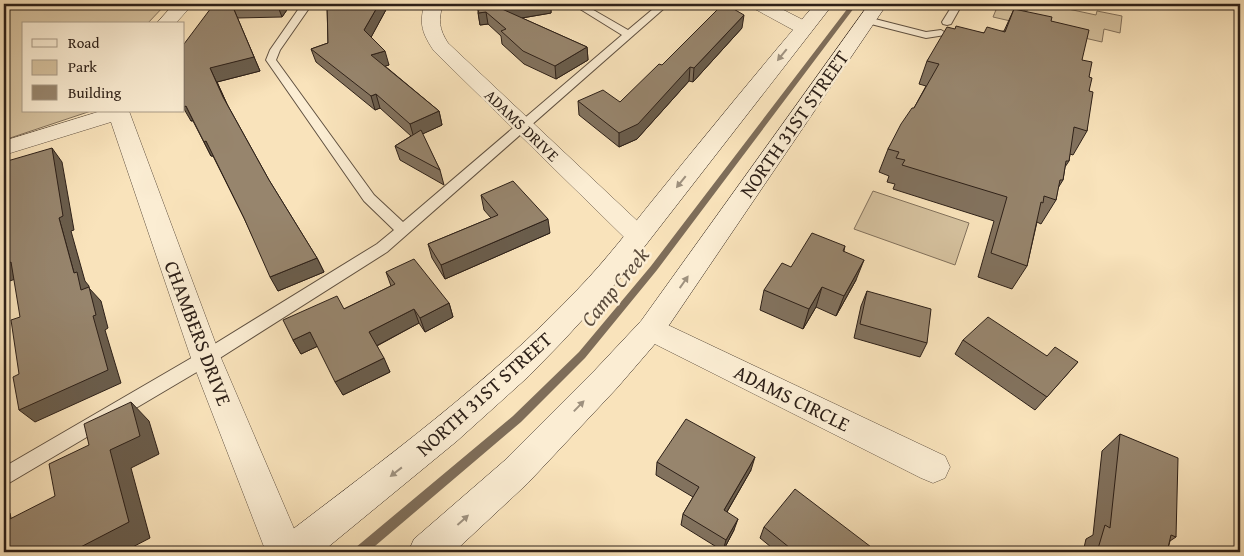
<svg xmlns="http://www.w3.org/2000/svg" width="1244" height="556" font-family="'Gentium Book Plus',serif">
  <rect width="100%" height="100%" fill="#f9e3bb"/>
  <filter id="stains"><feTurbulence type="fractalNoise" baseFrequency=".004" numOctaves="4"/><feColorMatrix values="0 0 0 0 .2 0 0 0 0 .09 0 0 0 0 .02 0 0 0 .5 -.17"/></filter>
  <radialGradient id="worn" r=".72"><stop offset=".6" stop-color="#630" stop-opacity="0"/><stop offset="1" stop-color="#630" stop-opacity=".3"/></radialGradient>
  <!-- green -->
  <g fill="#d6c29f" stroke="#82715c">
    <polygon points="4,4 166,4 147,24 24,24 24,111 91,111 4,140"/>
    <polygon points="1029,4 1045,4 1096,15 1097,11 1122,16 1120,33 1104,29 1102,42 993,17 998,5 1027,11"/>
    <polygon points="873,191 969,223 955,265 854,229"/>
  </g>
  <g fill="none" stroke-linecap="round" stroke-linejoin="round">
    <!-- stream -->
    <polygon fill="#7e6d59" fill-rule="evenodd" points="851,4 857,4 657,270 585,358 521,422 368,552 353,552 355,548 513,416 579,352 651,266"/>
    <!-- lane casing -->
    <g stroke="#605141" stroke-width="2">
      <g id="lane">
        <polygon points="302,4 312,4 280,50 276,60 374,195 403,222 622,35 572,4 583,4 628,30 659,4 669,4 387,252 212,363 4,486 4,467 200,353 377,244 394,230 364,201 266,60 270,50"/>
        <polygon points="955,5 960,8 951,24 947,25 943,24 942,22 952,6"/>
        <polygon points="867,17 926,32 941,30 946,33 945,35 926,38 863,22 862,20"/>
      </g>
    </g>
    <!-- street casing -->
    <g stroke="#605141" stroke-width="1">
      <g id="street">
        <polygon points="174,4 193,4 175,24 156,24"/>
        <path d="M 425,4 L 443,4 C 438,20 439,29 448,43 L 647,230 L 651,236 L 647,242 L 638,245 L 629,242 L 434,51 C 423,35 418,23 425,4 Z"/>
        <polygon points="750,4 772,4 811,24 813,28 811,32 804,34 797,32 753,8"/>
        <polygon points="101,111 129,111 221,358 304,552 266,552 191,358 111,122 4,155 4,141"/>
        <polygon points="651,317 945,456 950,467 945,478 933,483 921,478 641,337 636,329 641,321"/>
      </g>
    </g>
    <!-- secondary casing -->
    <g stroke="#2d2018" stroke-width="1">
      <g id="secondary">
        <path d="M 815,4 L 833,4 L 617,282 L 563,341 L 529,376 L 457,441 L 322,552 L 274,552 L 280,539 C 383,460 489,383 578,289 C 607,259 631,227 657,195 C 709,131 761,67 815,4 Z"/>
        <polygon points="869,4 887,4 661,337 617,388 528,483 454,552 408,552 414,539 504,461 595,370 641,321"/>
      </g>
    </g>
    <!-- lane -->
    <use href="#lane" fill="#fbedd3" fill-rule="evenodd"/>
    <!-- street -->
    <use href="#street" fill="#fbedd3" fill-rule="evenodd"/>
    <!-- secondary -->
    <use href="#secondary" fill="#fbedd3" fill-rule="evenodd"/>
  </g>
  <!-- wall -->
  <g fill="#82725e" stroke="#2d2018">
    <polygon points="214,4 291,4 282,17 237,18 260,71 217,82 227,104 269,180 317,258 324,272 278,291 244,218 213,156 211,156 193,121 191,121"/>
    <polygon points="327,4 388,4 388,6 371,37 389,65 385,66 439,111 442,125 422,134 440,170 444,185 400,160 395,146 411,136 380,108 375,110 316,62 311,49 328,43"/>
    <polygon points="477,4 551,4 551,13 522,18 587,47 588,60 556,79 524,64 502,44 501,36 488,24 480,25"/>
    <polygon points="1014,9 1051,21 1082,60 1089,77 1089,91 1087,131 1073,155 1070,154 1069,161 1065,167 1063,180 1058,188 1056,200 1041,224 1037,222 1027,266 1012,289 978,277 994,221 893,189 895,184 887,182 889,176 879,172 888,149 914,108 926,86 919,84 927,61 955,29 984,33 1004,31"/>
    <polygon points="742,28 693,82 689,81 637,139 619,147 579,115 578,101 620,102 662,65"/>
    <polygon points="481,195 550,233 445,279 432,258 428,244 491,218 484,210"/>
    <polygon points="845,246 844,251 856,280 836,316 816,307 803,329 760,310 764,290 791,267"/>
    <polygon points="386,272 449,303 453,317 425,332 419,323 377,346 390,372 343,395 318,346 301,354 293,340 344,309 391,286"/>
    <polygon points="867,291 927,343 920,357 854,338 861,306"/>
    <polygon points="963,340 1047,356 1078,362 1035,410 955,354"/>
    <polygon points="1120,434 1176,537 1170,541 1167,552 1083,552 1086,539 1093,535 1102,451"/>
    <polygon points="657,462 751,470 727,512 734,530 723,551 681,525 683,514 693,497 656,475"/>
    <polygon points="764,527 873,552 777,552 760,538"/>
  </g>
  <!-- shaded-wall -->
  <g fill="#6a5d4c" stroke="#2d2018">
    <polygon points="277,4 291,4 282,17"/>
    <polygon points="379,4 388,4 388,6 368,43 364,30"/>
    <polygon points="530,4 551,4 551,13 504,21 502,9"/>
    <polygon points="232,5 260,71 217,82 230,111 210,68"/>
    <polygon points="486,12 488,24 480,25 478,13"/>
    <polygon points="744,15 742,28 693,82 694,68"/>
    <polygon points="587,47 588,60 556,79 555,66"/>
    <polygon points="385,51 389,65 376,69 371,55"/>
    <polygon points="690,67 689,81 637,139 619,147 619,133"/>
    <polygon points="376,94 380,108 375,110 371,96"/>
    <polygon points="186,106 193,120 191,121 184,109 184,107"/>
    <polygon points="439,111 442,125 414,138 410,124"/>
    <polygon points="206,141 214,156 211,156 204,142"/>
    <polygon points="52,148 62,162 74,230 71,231 85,281 89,286 89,288 101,301 108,328 105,330 121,383 35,422 19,410 74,273 59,218"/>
    <polygon points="548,219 550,233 445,279 441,265"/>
    <polygon points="317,258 324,272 278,291 270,277"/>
    <polygon points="864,260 856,280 836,316 844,296"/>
    <polygon points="11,262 24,276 4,283 4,265"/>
    <polygon points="822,287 816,307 803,329 809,309"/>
    <polygon points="449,303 453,317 425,332 420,318"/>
    <polygon points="414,309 419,323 376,346 369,332"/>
    <polygon points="310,332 318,346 301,354 293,340"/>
    <polygon points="384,358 390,372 343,395 335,382"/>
    <polygon points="131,402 149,421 159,454 131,468 150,538 123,552 71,552 110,450"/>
    <polygon points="755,457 751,470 721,522 724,510"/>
    <polygon points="4,509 10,513 16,545 4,538"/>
    <polygon points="738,519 734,530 723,551 726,540"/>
  </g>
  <!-- building -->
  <g fill="#97856d" stroke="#2d2018">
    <polygon points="214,4 277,4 232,5 254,57 210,68 223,97 269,180 317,258 270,277 244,218 206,141 204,142 186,106 184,107 184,44"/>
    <polygon points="327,4 379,4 364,30 385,51 371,55 439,111 410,124 376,94 371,96 311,49 328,43"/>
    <polygon points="477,4 530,4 502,9 587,47 555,66 523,51 501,31 506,29 486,12 478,13 480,6"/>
    <polygon points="723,4 725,4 744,15 694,68 690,67 638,124 619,133 578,101 603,90 620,102 659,64 662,65"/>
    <polygon points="1014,9 1052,17 1051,21 1089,30 1082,60 1092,62 1089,77 1092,78 1089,91 1093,92 1087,131 1074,127 1069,161 1066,161 1063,180 1060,180 1056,200 1044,196 1043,203 1041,202 1027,266 991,253 1007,197 902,165 905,160 896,158 899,152 888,149 901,124 912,108 914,108 939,64 927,61 947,27 955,29 956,26 984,33 987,27 1005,32"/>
    <polygon points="421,130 440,170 395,146"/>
    <polygon points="52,148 63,216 59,218 74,273 77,272 81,290 89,287 96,315 93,316 108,370 19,410 13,377 19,374 11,320 20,317 11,262 4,265 4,162"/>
    <polygon points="513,181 548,219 441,265 428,244 498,215 481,195"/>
    <polygon points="812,233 845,246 843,251 864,260 844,296 822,287 809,309 764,290 782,263 791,267"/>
    <polygon points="414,259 449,303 420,318 414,309 369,332 384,358 335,382 310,332 293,340 283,320 337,296 344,309 395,284 386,272"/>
    <polygon points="867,291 931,309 927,343 860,324"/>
    <polygon points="988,317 1047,356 1055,347 1078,362 1047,397 963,340"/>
    <polygon points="131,402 140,436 110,450 129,522 71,552 4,552 4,522 55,496 49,464 89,445 84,424"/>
    <polygon points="686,419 755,457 724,510 738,519 726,540 683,514 699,487 657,462"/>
    <polygon points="1120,434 1178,458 1176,537 1171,535 1167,552 1097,552 1105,525 1110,528"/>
    <polygon points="795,489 875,550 873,552 795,552 764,527"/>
  </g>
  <!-- one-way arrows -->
  <defs><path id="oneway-solid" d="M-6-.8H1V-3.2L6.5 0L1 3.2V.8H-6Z" transform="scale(1.25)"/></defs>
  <g fill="#9e917f">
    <use href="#oneway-solid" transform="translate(782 55) rotate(129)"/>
    <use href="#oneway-solid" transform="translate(681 182) rotate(129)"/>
    <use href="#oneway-solid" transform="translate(684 282) rotate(-55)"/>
    <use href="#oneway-solid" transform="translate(579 406) rotate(-46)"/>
    <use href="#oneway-solid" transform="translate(396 472) rotate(142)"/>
    <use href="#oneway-solid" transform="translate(463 520) rotate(-42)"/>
  </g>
  <g text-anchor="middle" stroke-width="5" stroke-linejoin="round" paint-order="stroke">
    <!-- far-street labels -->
    <g font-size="16" fill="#2d2018" stroke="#fbedd3">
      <text transform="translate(522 125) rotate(44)" y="6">ADAMS DRIVE</text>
    </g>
    <!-- street labels -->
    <g font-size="20" fill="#2d2018" stroke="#fbedd3">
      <text transform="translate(794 124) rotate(-55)" y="7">NORTH 31ST STREET</text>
      <text transform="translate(198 333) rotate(69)" y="7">CHAMBERS DRIVE</text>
      <text transform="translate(484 394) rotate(-42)" y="7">NORTH 31ST STREET</text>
      <text transform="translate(792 398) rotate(26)" y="7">ADAMS CIRCLE</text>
    </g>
    <!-- water labels -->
    <g font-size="21" font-style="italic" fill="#5c4d3e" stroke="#fbedd3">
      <text transform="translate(615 287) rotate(-51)" y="7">Camp Creek</text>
    </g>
  </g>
  <!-- margin -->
  <rect width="1244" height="556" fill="none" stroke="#f9e3bb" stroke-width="20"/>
  <rect x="5" y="5" width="1234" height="546" fill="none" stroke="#2d2018" stroke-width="2.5"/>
  <rect x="10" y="10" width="1224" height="536" fill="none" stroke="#2d2018"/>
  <!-- legend -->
  <rect x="22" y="22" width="162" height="90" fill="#fbedd3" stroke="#a99b88"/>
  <rect x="32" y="39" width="25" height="8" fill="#fbedd3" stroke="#a99b88"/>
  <text x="68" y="48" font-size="15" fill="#2d2018">Road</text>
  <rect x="32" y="60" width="25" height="15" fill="#d6c29f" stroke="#a99b88"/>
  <text x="68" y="72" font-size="15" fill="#2d2018">Park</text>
  <rect x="32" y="85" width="25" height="15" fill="#97856d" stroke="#a99b88"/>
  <text x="68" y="98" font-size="15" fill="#2d2018">Building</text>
  <rect width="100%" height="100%" filter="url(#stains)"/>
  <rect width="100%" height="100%" fill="url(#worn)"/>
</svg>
